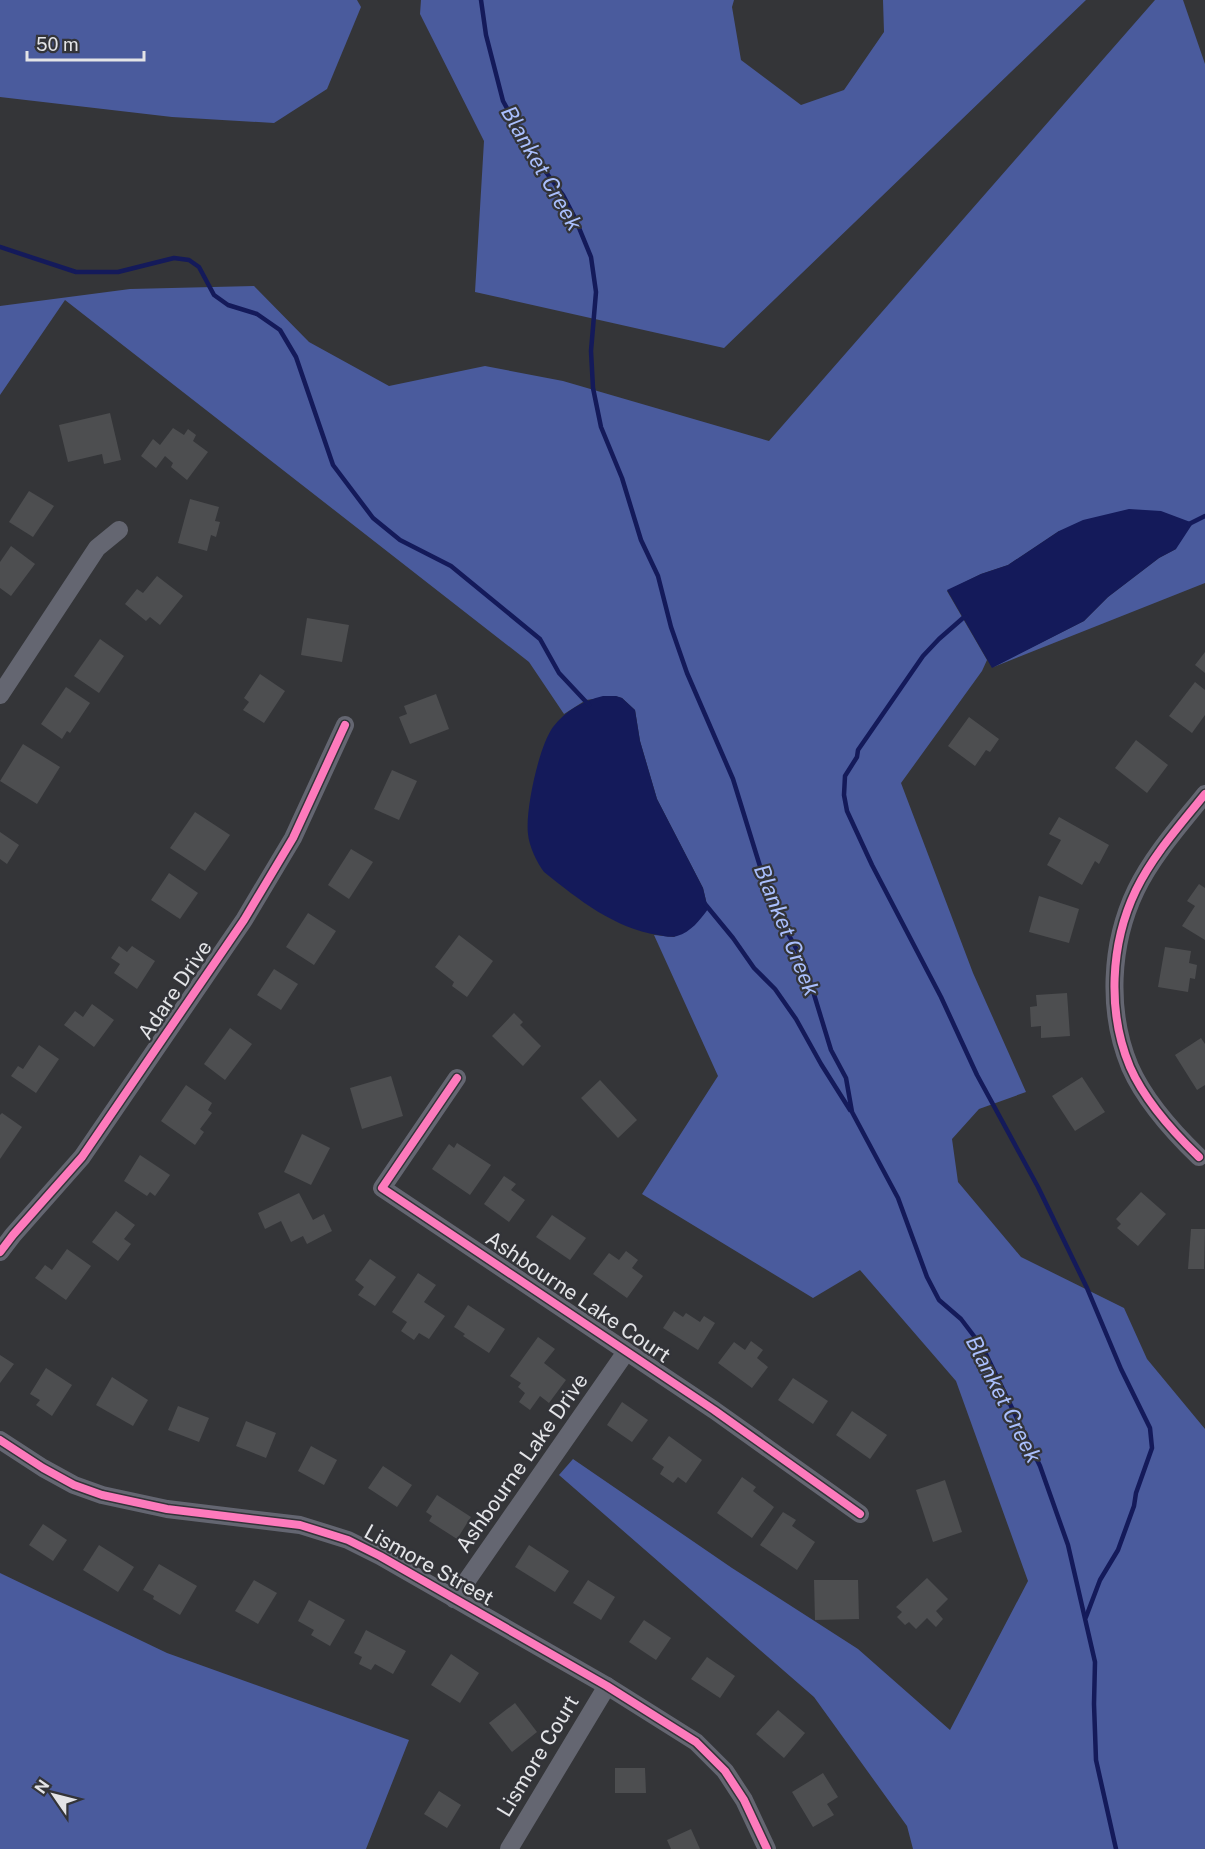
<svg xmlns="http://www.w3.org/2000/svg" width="1205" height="1849" font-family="'Public Sans',sans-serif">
  <rect width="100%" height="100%" fill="#343538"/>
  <!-- forest -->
  <g fill="#4a5b9d">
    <polygon points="0,0 357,0 361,7 327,89 274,123 172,117 0,97"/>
    <polygon points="421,0 734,0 732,7 741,60 801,105 844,90 884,32 883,0 1086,0 724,348 475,292 484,141 420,14"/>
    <polygon points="1155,0 1183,0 1205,64 1205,583 991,668 1084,621 1108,597 1159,558 1176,549 1059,531 1008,565 981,574 947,591 987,660 982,671 901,783 973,973 1026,1092 979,1109 952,1139 958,1182 1021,1257 1124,1308 1147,1359 1205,1429 1205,1849 913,1849 907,1826 814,1697 559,1475 573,1459 732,1568 858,1649 950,1730 1028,1581 956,1381 860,1270 813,1298 642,1194 718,1076 654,935 674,937 708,909 703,888 657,799 640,741 635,710 622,698 615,696 586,700 564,714 529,662 65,300 0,395 0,306 130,289 254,286 309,342 389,386 485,366 563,381 769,441"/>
    <polygon points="0,1573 167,1653 409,1740 366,1849 0,1849"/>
  </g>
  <!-- water -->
  <g fill="#141a5a">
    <polygon points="1129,509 1161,511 1193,523 1176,549 1159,558 1108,597 1084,621 992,668 947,590 981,574 1008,565 1059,531 1083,520"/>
    <path d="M 603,696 L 616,696 L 622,698 L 635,710 L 640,741 L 657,799 L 703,888 L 708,909 C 700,920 691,932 677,936 C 671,938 664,936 658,935 C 614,928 579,900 544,872 C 537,863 529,846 528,834 C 525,810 539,746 553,727 C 566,710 583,701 603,696 Z"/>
  </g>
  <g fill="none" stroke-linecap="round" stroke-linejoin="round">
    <!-- stream -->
    <g stroke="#141a5a" stroke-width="4.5">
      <polyline points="481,0 486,35 503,101 531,152 563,195 575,218 591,257 596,292 591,351 593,388 601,427 622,478 641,540 658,576 671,627 687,673 733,779 763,876 784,926 805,965 831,1050 846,1078 852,1112 898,1198 927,1277 939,1300 961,1319 983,1348 1040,1466 1068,1545 1095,1662 1094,1704 1096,1760 1116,1849"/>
      <polyline points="0,247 76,272 118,272 174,258 189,260 199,267 214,295 228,305 257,314 280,330 296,357 333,465 373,518 400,540 451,566 540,639 559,673 589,705"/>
      <polyline points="1189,524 1205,516"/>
      <polyline points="966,617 963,618 939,639 923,656 858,750 857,757 845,776 844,795 847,811 872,865 941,997 977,1075 1038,1187 1087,1288 1121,1369 1150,1428 1152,1448 1136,1493 1134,1506 1118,1550 1100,1580 1086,1617"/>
      <polyline points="705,904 733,938 754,968 775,989 796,1019 821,1064 850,1110"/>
    </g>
  </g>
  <!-- building -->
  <g fill="#4d4e50">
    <polygon points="110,413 121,460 104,464 102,454 68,462 59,425"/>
    <polygon points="173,428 184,435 188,429 196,435 193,441 208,452 187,480 171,467 173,463 165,456 156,468 141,456 153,439 160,445"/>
    <polygon points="29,491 54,506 33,537 9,522"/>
    <polygon points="190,499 219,507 215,521 220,522 216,537 211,535 207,551 178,543"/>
    <polygon points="11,546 35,564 11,596 0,588 0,562"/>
    <polygon points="157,576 183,596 160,625 150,617 146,621 125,604 137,589 143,593"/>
    <polygon points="307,618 349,625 342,662 301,655"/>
    <polygon points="100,639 124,656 99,693 74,676"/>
    <polygon points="1205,652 1205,673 1195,665"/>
    <polygon points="260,674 285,691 264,723 243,710 249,702 244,698"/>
    <polygon points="1195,682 1205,690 1205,715 1192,733 1169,716"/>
    <polygon points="66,687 90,703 70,733 67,731 62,739 41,724"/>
    <polygon points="436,694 449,729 410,744 399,717 407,714 404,706"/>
    <polygon points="969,717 999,739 990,752 986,750 975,766 948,746"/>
    <polygon points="1136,740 1168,765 1147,793 1115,768"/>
    <polygon points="23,744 60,767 37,804 0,781"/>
    <polygon points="392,770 417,781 399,820 374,809"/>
    <polygon points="195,812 230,835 205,871 170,848"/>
    <polygon points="1059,817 1109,845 1099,864 1095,861 1082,885 1047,865 1061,840 1049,834"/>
    <polygon points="0,832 19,845 7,864 0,859"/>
    <polygon points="351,849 373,862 349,899 328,885"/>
    <polygon points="169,873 198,893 180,919 151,900"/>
    <polygon points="1199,884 1205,888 1205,940 1182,926 1195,906 1187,901"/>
    <polygon points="1039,896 1079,909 1069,943 1029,932"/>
    <polygon points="308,913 336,931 314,965 286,947"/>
    <polygon points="459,935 493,961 467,997 452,986 454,982 435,967"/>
    <polygon points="119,946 127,952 132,946 155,961 137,989 114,973 120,964 111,958"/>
    <polygon points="1165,947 1191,951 1189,963 1197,965 1195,979 1190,978 1188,992 1158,987"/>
    <polygon points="274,969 298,984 281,1010 257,995"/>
    <polygon points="1067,993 1070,1036 1041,1038 1041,1026 1031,1027 1030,1007 1037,1006 1036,995"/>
    <polygon points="92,1004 114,1020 94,1047 64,1025 75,1011 83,1017"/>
    <polygon points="514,1013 523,1022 520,1025 541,1046 523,1066 492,1036"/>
    <polygon points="230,1028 252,1044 225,1080 204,1064"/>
    <polygon points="1201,1038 1205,1044 1205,1085 1197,1090 1175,1055"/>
    <polygon points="39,1045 59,1059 36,1093 11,1076 18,1066 23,1069"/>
    <polygon points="391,1076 403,1116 362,1129 350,1088"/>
    <polygon points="1082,1077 1105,1112 1075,1131 1052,1096"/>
    <polygon points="600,1080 637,1120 618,1138 581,1098"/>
    <polygon points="186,1085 212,1103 208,1110 212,1113 200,1129 204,1132 195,1145 161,1121"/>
    <polygon points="2,1113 22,1127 0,1159 0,1115"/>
    <polygon points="302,1134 330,1148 311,1185 284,1172"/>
    <polygon points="457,1143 491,1165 470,1195 432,1169 449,1144 454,1148"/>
    <polygon points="140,1155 170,1175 155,1196 150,1192 147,1196 124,1181"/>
    <polygon points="504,1176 516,1184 511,1190 525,1200 509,1222 484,1204"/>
    <polygon points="1141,1192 1166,1214 1138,1246 1117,1228 1121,1224 1116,1219"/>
    <polygon points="299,1193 313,1220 324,1214 332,1231 307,1244 303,1236 291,1242 281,1221 265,1229 258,1213"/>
    <polygon points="116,1211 135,1225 124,1239 131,1244 118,1261 92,1242"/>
    <polygon points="552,1215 586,1238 570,1260 536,1237"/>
    <polygon points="1191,1229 1205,1229 1204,1269 1188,1269"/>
    <polygon points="67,1249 91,1266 66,1300 35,1278 45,1265 52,1270"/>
    <polygon points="626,1251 638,1260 632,1268 643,1276 627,1298 593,1274 609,1253 619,1260"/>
    <polygon points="370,1259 396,1277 375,1306 358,1295 364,1287 355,1280"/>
    <polygon points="418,1273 436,1285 424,1302 445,1316 429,1339 419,1333 414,1340 401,1331 407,1322 392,1312"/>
    <polygon points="468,1305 505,1329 489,1353 463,1336 465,1334 454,1327"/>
    <polygon points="674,1311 683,1317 686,1313 700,1322 704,1316 715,1323 698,1350 663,1328"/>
    <polygon points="538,1337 555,1349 544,1363 566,1380 549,1403 540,1396 530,1410 519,1402 525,1393 518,1387 521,1383 510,1376"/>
    <polygon points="751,1341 763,1350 757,1358 768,1367 752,1388 718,1363 734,1342 745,1350"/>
    <polygon points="0,1355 14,1364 0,1383"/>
    <polygon points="46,1368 72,1385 52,1416 36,1405 40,1400 30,1394"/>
    <polygon points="112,1377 148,1400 133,1426 96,1405"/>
    <polygon points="793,1378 828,1401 813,1424 778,1400"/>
    <polygon points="622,1402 648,1420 632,1442 607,1425"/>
    <polygon points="178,1406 209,1418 199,1442 168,1430"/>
    <polygon points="852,1411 887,1435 870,1459 836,1435"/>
    <polygon points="246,1421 276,1433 266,1458 236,1446"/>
    <polygon points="669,1436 702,1460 686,1483 678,1477 673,1483 660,1474 664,1467 652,1459"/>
    <polygon points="311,1446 337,1460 324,1485 298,1471"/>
    <polygon points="383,1466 412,1485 397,1507 368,1488"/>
    <polygon points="742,1477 756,1487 753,1491 774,1507 752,1538 717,1513"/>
    <polygon points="945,1480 962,1532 933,1542 916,1490"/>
    <polygon points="437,1495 471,1517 457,1539 429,1521 432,1516 426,1512"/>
    <polygon points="783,1512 796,1520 792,1526 815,1542 797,1570 760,1545"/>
    <polygon points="43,1524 67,1540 53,1561 29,1545"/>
    <polygon points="99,1545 134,1567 118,1592 83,1570"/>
    <polygon points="529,1545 569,1571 555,1592 515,1567"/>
    <polygon points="159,1564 197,1586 180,1615 153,1599 154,1596 143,1590"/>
    <polygon points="927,1578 948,1599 936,1611 943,1619 936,1627 927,1618 916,1629 909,1622 905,1625 897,1617 902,1612 896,1607"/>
    <polygon points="254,1580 277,1593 258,1624 235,1611"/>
    <polygon points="588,1580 615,1597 601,1620 573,1603"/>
    <polygon points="814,1580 858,1580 859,1619 815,1620"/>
    <polygon points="309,1600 345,1620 330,1646 311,1635 314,1630 298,1621"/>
    <polygon points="644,1620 671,1638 656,1660 629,1642"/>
    <polygon points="366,1630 406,1651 393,1674 375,1664 371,1670 359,1664 362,1657 354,1653"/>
    <polygon points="451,1654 479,1673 460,1703 431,1685"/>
    <polygon points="707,1657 735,1676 720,1698 691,1679"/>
    <polygon points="515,1703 537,1732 512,1752 489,1723"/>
    <polygon points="778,1710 805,1733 784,1758 756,1734"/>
    <polygon points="615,1768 645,1768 646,1793 615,1793"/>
    <polygon points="823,1773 838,1797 827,1804 834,1815 813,1827 792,1792"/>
    <polygon points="439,1791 461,1805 447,1828 424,1814"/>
    <polygon points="691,1829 700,1849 671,1849 667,1840"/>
  </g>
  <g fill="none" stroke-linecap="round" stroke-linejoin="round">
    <!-- street -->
    <g stroke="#646671" stroke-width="18">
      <polyline points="0,695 97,548 119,530"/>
      <polyline points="457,1078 382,1188 714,1410 860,1514"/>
      <path d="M 1199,1157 C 1172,1131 1145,1101 1130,1067 C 1107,1012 1110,944 1136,890 C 1153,855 1181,824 1205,794"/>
      <polyline points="0,1252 13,1235 82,1157 244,920 293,838 345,725"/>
      <polyline points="0,1440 43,1468 74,1485 102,1495 167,1509 300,1525 348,1540 380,1556 607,1686 696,1742 725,1771 744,1800 767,1849"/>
      <polyline points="454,1599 626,1352"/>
      <polyline points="509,1849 607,1686"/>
    </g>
    <!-- cycleway casing -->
    <g stroke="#333439" stroke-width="11">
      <g id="cycleway">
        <polyline points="457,1078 382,1188 714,1410 860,1514"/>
        <path d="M 1199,1157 C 1172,1131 1145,1101 1130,1067 C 1107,1012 1110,944 1136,890 C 1153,855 1181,824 1205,794"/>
        <polyline points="0,1252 13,1235 82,1157 244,920 293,838 345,725"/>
        <polyline points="0,1440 43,1468 74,1485 102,1495 167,1509 300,1525 348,1540 380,1556 607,1686 696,1742 725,1771 744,1800 767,1849"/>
      </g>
    </g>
    <!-- cycleway -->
    <use href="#cycleway" stroke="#fd7abc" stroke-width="8"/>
  </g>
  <g text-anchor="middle" stroke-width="4.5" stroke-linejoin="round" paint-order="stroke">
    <!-- street labels -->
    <g font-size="21" fill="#e3e4e7" stroke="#333439">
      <text transform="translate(175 990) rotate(-56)" y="7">Adare Drive</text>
      <text transform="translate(578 1297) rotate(34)" y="7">Ashbourne Lake Court</text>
      <text transform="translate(522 1463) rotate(-55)" y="7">Ashbourne Lake Drive</text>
      <text transform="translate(429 1565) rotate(29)" y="7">Lismore Street</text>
      <text transform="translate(538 1756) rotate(-59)" y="7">Lismore Court</text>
    </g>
    <!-- water labels -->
    <g font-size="22" font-style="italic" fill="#aabffd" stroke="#333439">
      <text transform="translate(542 168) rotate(60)" y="8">Blanket Creek</text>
      <text transform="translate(787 930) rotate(68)" y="8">Blanket Creek</text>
      <text transform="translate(1004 1399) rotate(63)" y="8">Blanket Creek</text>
    </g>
  </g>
  <!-- north arrow -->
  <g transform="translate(54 1795) rotate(305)" stroke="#333439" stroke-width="4.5" paint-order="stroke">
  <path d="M0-4.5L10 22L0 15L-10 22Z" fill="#e3e4e7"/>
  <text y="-9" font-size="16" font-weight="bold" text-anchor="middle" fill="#e3e4e7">N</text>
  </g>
  <!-- scale -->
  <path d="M27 51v9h117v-9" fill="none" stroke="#e3e4e7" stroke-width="3"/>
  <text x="36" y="51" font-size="18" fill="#e3e4e7" stroke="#333439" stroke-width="4.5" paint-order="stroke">50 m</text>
</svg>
